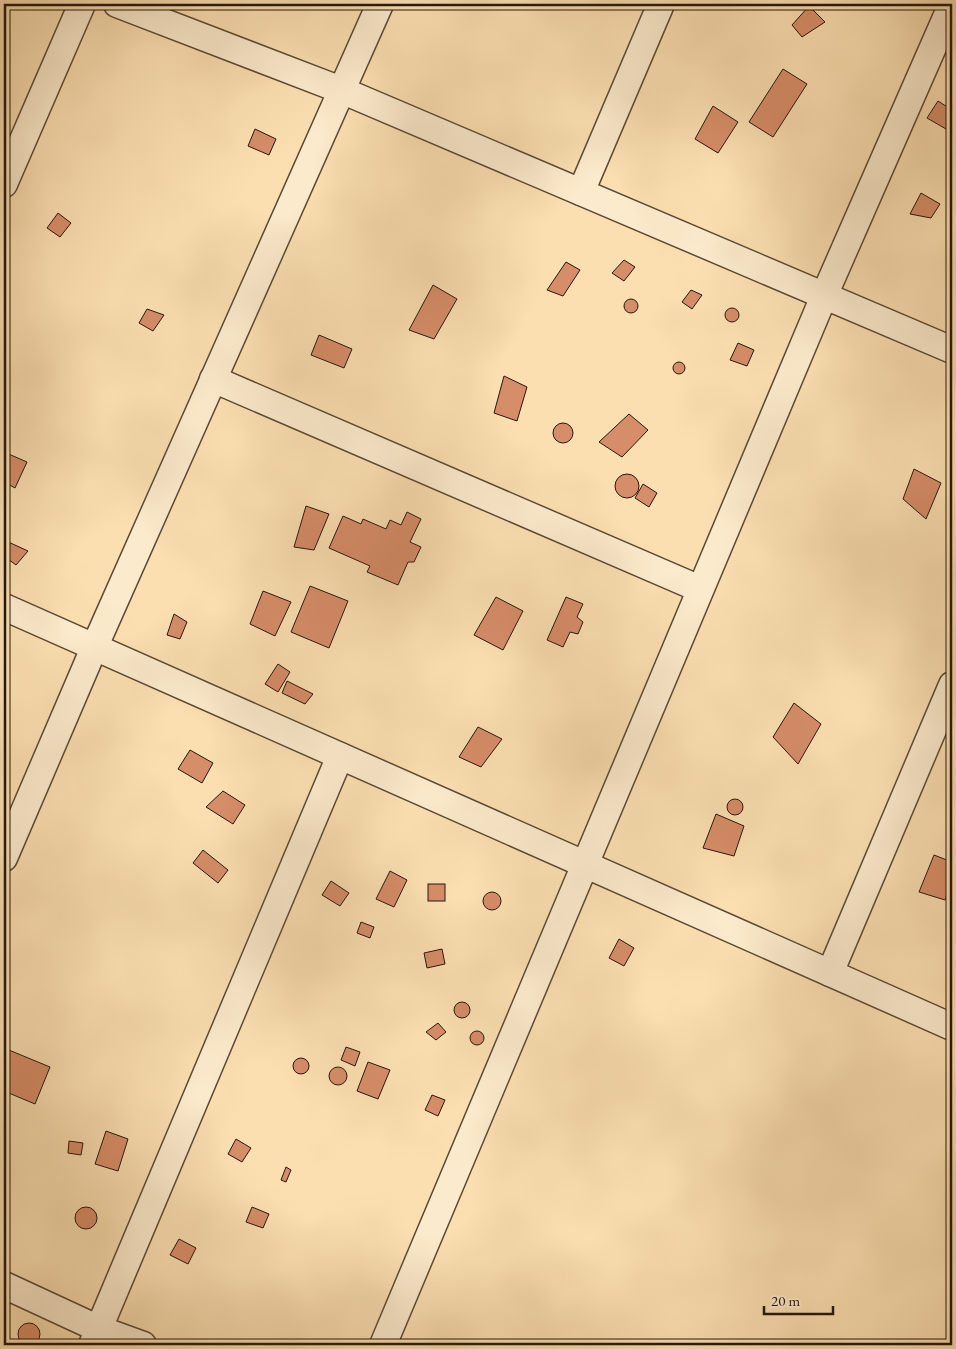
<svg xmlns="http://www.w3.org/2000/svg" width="956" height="1349" font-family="'EB Garamond',serif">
  <rect width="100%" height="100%" fill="#fbdfb1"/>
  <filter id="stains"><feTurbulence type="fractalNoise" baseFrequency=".004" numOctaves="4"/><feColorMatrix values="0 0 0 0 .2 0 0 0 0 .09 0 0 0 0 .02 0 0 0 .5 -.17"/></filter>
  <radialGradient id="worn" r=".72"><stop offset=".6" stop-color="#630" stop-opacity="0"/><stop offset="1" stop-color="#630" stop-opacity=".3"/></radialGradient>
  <!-- building -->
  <g fill="#d68d69" stroke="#27170c">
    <polygon points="809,6 825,22 802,37 792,25"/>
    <polygon points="783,69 807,84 773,137 749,122"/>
    <polygon points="938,101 952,110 952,119 946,129 927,118"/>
    <polygon points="713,106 738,122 718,153 695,139"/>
    <polygon points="255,129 276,139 269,155 248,146"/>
    <polygon points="921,193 940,204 931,218 910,214"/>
    <polygon points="58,213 71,223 60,237 47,228"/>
    <polygon points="624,260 635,267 624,281 612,273"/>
    <polygon points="566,262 580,270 563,296 547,290"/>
    <polygon points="433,285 457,299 434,339 409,330"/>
    <polygon points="691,290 702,295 692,309 682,302"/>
    <circle cx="631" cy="306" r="7"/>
    <circle cx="732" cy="315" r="7"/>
    <polygon points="147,309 164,315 153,331 139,323"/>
    <polygon points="319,335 352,349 344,368 311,355"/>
    <polygon points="738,343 754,350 747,366 730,360"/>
    <circle cx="679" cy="368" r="6"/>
    <polygon points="504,376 527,387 517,421 494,413"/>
    <polygon points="629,414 648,430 622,457 599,442"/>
    <circle cx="563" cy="433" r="10"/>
    <polygon points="4,452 27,462 15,488 4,482"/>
    <polygon points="914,469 941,483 926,519 903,499"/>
    <circle cx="627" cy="486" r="12"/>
    <polygon points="643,484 657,493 649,507 635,498"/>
    <polygon points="306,506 329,514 314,550 294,547"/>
    <polygon points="407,512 421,519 410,542 421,547 414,562 408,562 398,585 367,572 370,566 329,548 343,516 361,524 363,519 386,529 390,520 401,525"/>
    <polygon points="4,540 28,551 16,565 4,556"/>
    <polygon points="310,586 348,601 329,648 291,632"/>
    <polygon points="263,591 291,602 275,636 250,624"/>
    <polygon points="496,597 523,611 503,650 474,635"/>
    <polygon points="566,597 583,604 577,617 583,622 578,634 570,632 563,647 547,640"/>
    <polygon points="174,614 187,622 180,639 167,635"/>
    <polygon points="278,664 290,672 278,692 265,684"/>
    <polygon points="287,681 313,694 305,704 282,693"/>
    <polygon points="794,703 821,724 798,764 773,737"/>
    <polygon points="478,727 502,739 481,767 459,757"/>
    <polygon points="190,750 213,763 202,783 178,769"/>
    <polygon points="223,791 245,805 233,824 206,807"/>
    <circle cx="735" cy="807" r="8"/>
    <polygon points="716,814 744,826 734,856 703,848"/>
    <polygon points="203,850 228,870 218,883 193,863"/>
    <polygon points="934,855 952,862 952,882 945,900 919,892"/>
    <polygon points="390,871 407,880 394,907 376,899"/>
    <polygon points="331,881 349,893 340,906 322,895"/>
    <rect x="428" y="884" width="17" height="17"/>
    <circle cx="492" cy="901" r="9"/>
    <polygon points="361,922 374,927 370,938 357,933"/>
    <polygon points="619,939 634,948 624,966 609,958"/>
    <polygon points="442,949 445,964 427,968 424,953"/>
    <circle cx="462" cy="1010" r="8"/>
    <polygon points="438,1023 446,1032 436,1040 426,1032"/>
    <circle cx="477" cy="1038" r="7"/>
    <polygon points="346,1047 360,1052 355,1066 341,1060"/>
    <polygon points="4,1048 50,1067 35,1104 4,1091"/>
    <circle cx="301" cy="1066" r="8"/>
    <polygon points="368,1062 390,1070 378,1099 357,1091"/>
    <circle cx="338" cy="1076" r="9"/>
    <polygon points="432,1095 445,1100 438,1116 425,1110"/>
    <polygon points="106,1131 128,1139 118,1171 95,1164"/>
    <polygon points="236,1139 251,1148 242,1162 228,1154"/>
    <polygon points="69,1141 83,1143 81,1155 68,1153"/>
    <polygon points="286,1167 291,1170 286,1182 281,1180"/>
    <polygon points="252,1207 269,1214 263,1228 246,1222"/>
    <circle cx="86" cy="1218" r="11"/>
    <polygon points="179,1239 196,1248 188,1264 170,1255"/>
    <circle cx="29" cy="1334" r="11"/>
  </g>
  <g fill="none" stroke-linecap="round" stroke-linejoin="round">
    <!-- minor casing -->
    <g stroke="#5c4935" stroke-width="29">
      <g id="minor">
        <polyline points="117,4 341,90 952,350"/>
        <polyline points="4,184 82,4"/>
        <polyline points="581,192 661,4"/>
        <polyline points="213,379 700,589"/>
        <polyline points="4,607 952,1027"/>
        <polyline points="4,858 94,648 380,4"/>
        <polyline points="830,973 952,685"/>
        <polyline points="4,1285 99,1329 143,1345"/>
        <polyline points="92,1345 340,756"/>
        <polyline points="383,1345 824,296 952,4"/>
      </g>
    </g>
    <!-- minor -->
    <use href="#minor" stroke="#fceacc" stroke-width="26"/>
  </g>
  <!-- margin -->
  <rect width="956" height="1349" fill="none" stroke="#fbdfb1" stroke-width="20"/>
  <rect x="5" y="5" width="946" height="1339" fill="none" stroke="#27170c" stroke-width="2.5"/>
  <rect x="10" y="10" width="936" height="1329" fill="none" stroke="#27170c"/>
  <!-- scale -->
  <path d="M764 1306v8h69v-8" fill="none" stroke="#27170c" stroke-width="2.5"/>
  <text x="771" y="1306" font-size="15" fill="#27170c" stroke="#fceacc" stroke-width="4" paint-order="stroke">20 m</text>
  <rect width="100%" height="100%" filter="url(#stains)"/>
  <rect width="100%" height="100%" fill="url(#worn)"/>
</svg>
